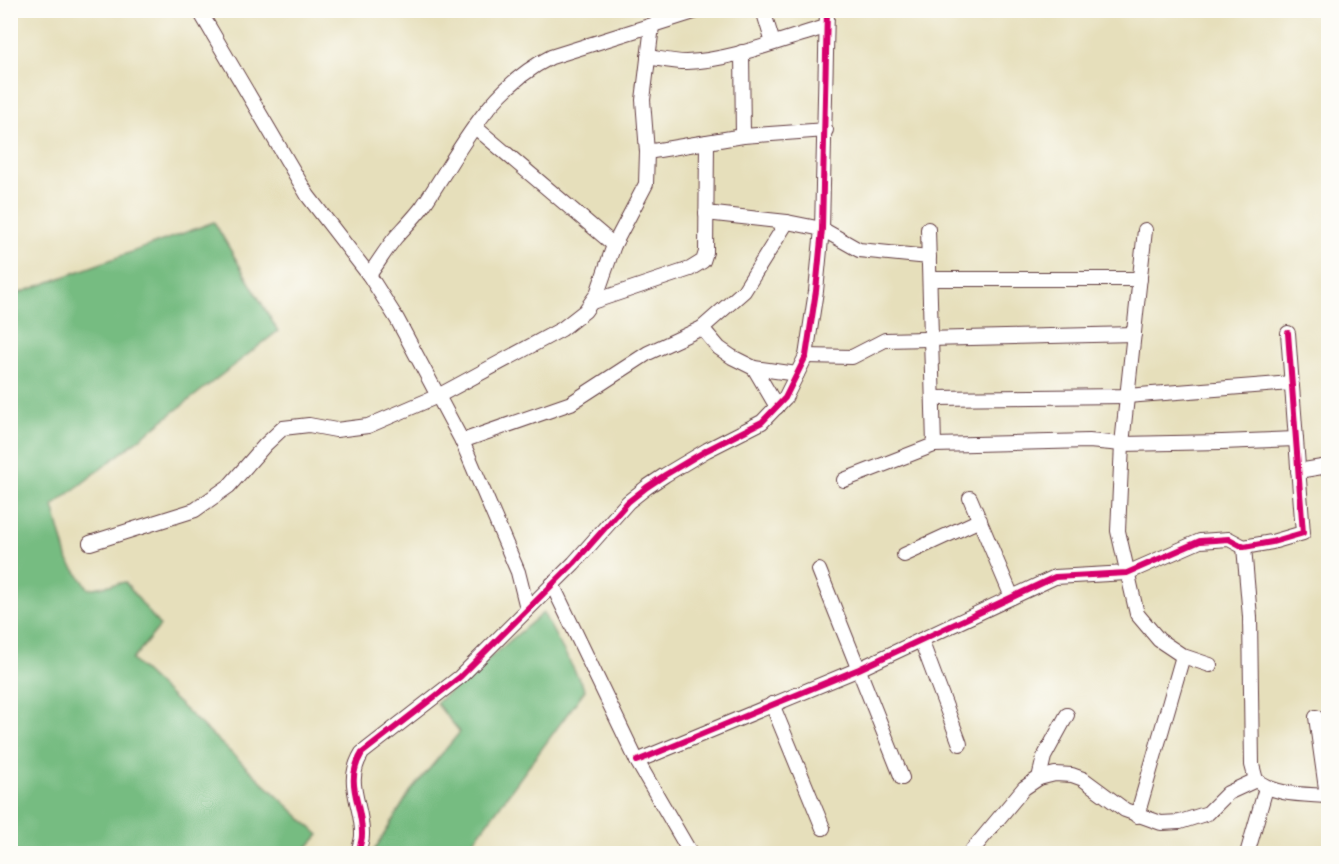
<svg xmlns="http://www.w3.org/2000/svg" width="1339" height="864" font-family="'Indie Flower',sans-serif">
  <rect width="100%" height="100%" fill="#fdfcf7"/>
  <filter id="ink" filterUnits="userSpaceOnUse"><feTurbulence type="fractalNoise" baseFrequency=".0167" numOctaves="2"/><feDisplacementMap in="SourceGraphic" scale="12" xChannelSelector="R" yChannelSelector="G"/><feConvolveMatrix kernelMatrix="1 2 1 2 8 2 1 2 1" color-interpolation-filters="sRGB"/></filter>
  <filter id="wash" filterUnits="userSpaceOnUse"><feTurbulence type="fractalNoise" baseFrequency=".008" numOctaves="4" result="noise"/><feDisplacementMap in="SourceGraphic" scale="24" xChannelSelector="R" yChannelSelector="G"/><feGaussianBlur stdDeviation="1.35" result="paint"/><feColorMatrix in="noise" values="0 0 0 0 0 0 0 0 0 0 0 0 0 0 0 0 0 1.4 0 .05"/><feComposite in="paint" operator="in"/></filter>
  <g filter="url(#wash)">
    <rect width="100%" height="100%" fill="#e6dfbb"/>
    <!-- forest -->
    <g fill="#76bc81" stroke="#606e56" stroke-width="1.5">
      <polygon points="214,222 278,331 53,506 68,561 89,589 125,582 160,626 132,660 319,835 302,853 11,853 11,296"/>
      <polygon points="543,613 585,690 465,853 372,854 410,792 460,732 436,703"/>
    </g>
  </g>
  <g filter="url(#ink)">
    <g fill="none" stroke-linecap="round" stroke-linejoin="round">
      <!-- street casing -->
      <g stroke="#613c41" stroke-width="16">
        <g id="street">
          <polyline points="199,10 308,196 369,275 397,319 462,441 518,572 527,608"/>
          <polyline points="763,10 773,43"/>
          <polyline points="742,52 743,136"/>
          <path d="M 648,57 C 661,59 673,62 686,62 C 730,61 783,39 826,27"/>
          <polyline points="475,127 614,245"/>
          <polyline points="647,152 743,136 826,130"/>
          <polyline points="706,213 787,222 822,229 859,250 929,257"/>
          <polyline points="928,229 934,445"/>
          <polyline points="1145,230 1122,444 1118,531 1137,614 1159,640 1183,656 1210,665"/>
          <path d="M 369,275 C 378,263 386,249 396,237 C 405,227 415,217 423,206 C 461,150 488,88 551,57 L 700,10"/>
          <polyline points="930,279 1140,279"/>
          <polyline points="592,302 690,269 703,261 706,252 707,142"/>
          <polyline points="702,328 719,348 732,357 754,368 797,374"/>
          <polyline points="806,356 852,357 885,340 1134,334"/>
          <polyline points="754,368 777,407"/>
          <polyline points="933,398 1127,396 1291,383"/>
          <polyline points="462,441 571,403 648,353 702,328 744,291 787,222"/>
          <polyline points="1298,471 1328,466"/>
          <polyline points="844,480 934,445 1089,441 1122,444 1222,442 1296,439"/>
          <polyline points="970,498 1012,597"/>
          <polyline points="90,543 195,510 229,486 265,445 283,428 309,425 336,430 368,426 438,396 562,329 585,311 597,294 614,245 646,184 647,152 643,100 652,26"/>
          <path d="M 1244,547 L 1250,617 L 1252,765 L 1256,780 C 1276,796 1304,794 1328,796"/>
          <polyline points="904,555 980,520"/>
          <polyline points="819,570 902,778"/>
          <polyline points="552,584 637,761 691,854"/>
          <polyline points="921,640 960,744"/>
          <polyline points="772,704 823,828"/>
          <polyline points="1316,717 1327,796"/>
          <polyline points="637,761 859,669 1055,577 1127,573 1200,541 1229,539 1244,547 1272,542 1303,533 1288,333"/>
          <polyline points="1039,778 1044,757 1067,715"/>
          <polyline points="1137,816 1183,656"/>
          <path d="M 357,854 C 359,848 362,842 362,835 C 363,804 343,784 362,753 L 460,677 L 574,563 L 628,502 L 647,487 L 665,475 L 707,450 L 762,422 L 785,398 L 806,356 L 816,291 L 822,229 L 827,10"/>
          <polyline points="969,854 1024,788 1039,778 1055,774 1072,775 1083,779 1125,810 1161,823 1180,822 1208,813 1228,793 1256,780"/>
          <polyline points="1247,854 1266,788"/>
        </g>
      </g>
      <!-- street -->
      <use href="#street" stroke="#fff" stroke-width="14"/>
      <!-- cycleway casing -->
      <g stroke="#fdfcf7" stroke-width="10">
        <g id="cycleway">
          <polyline points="637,761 859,669 1055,577 1127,573 1200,541 1229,539 1244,547 1272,542 1303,533 1288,333"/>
          <path d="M 357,854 C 359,848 362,842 362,835 C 363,804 343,784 362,753 L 460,677 L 574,563 L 628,502 L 647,487 L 665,475 L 707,450 L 762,422 L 785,398 L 806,356 L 816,291 L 822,229 L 827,10"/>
        </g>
      </g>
      <!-- cycleway -->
      <use href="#cycleway" stroke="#d6006c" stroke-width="6"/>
    </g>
  </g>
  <!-- margin -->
  <rect width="1339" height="864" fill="none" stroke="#fdfcf7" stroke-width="36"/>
</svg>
